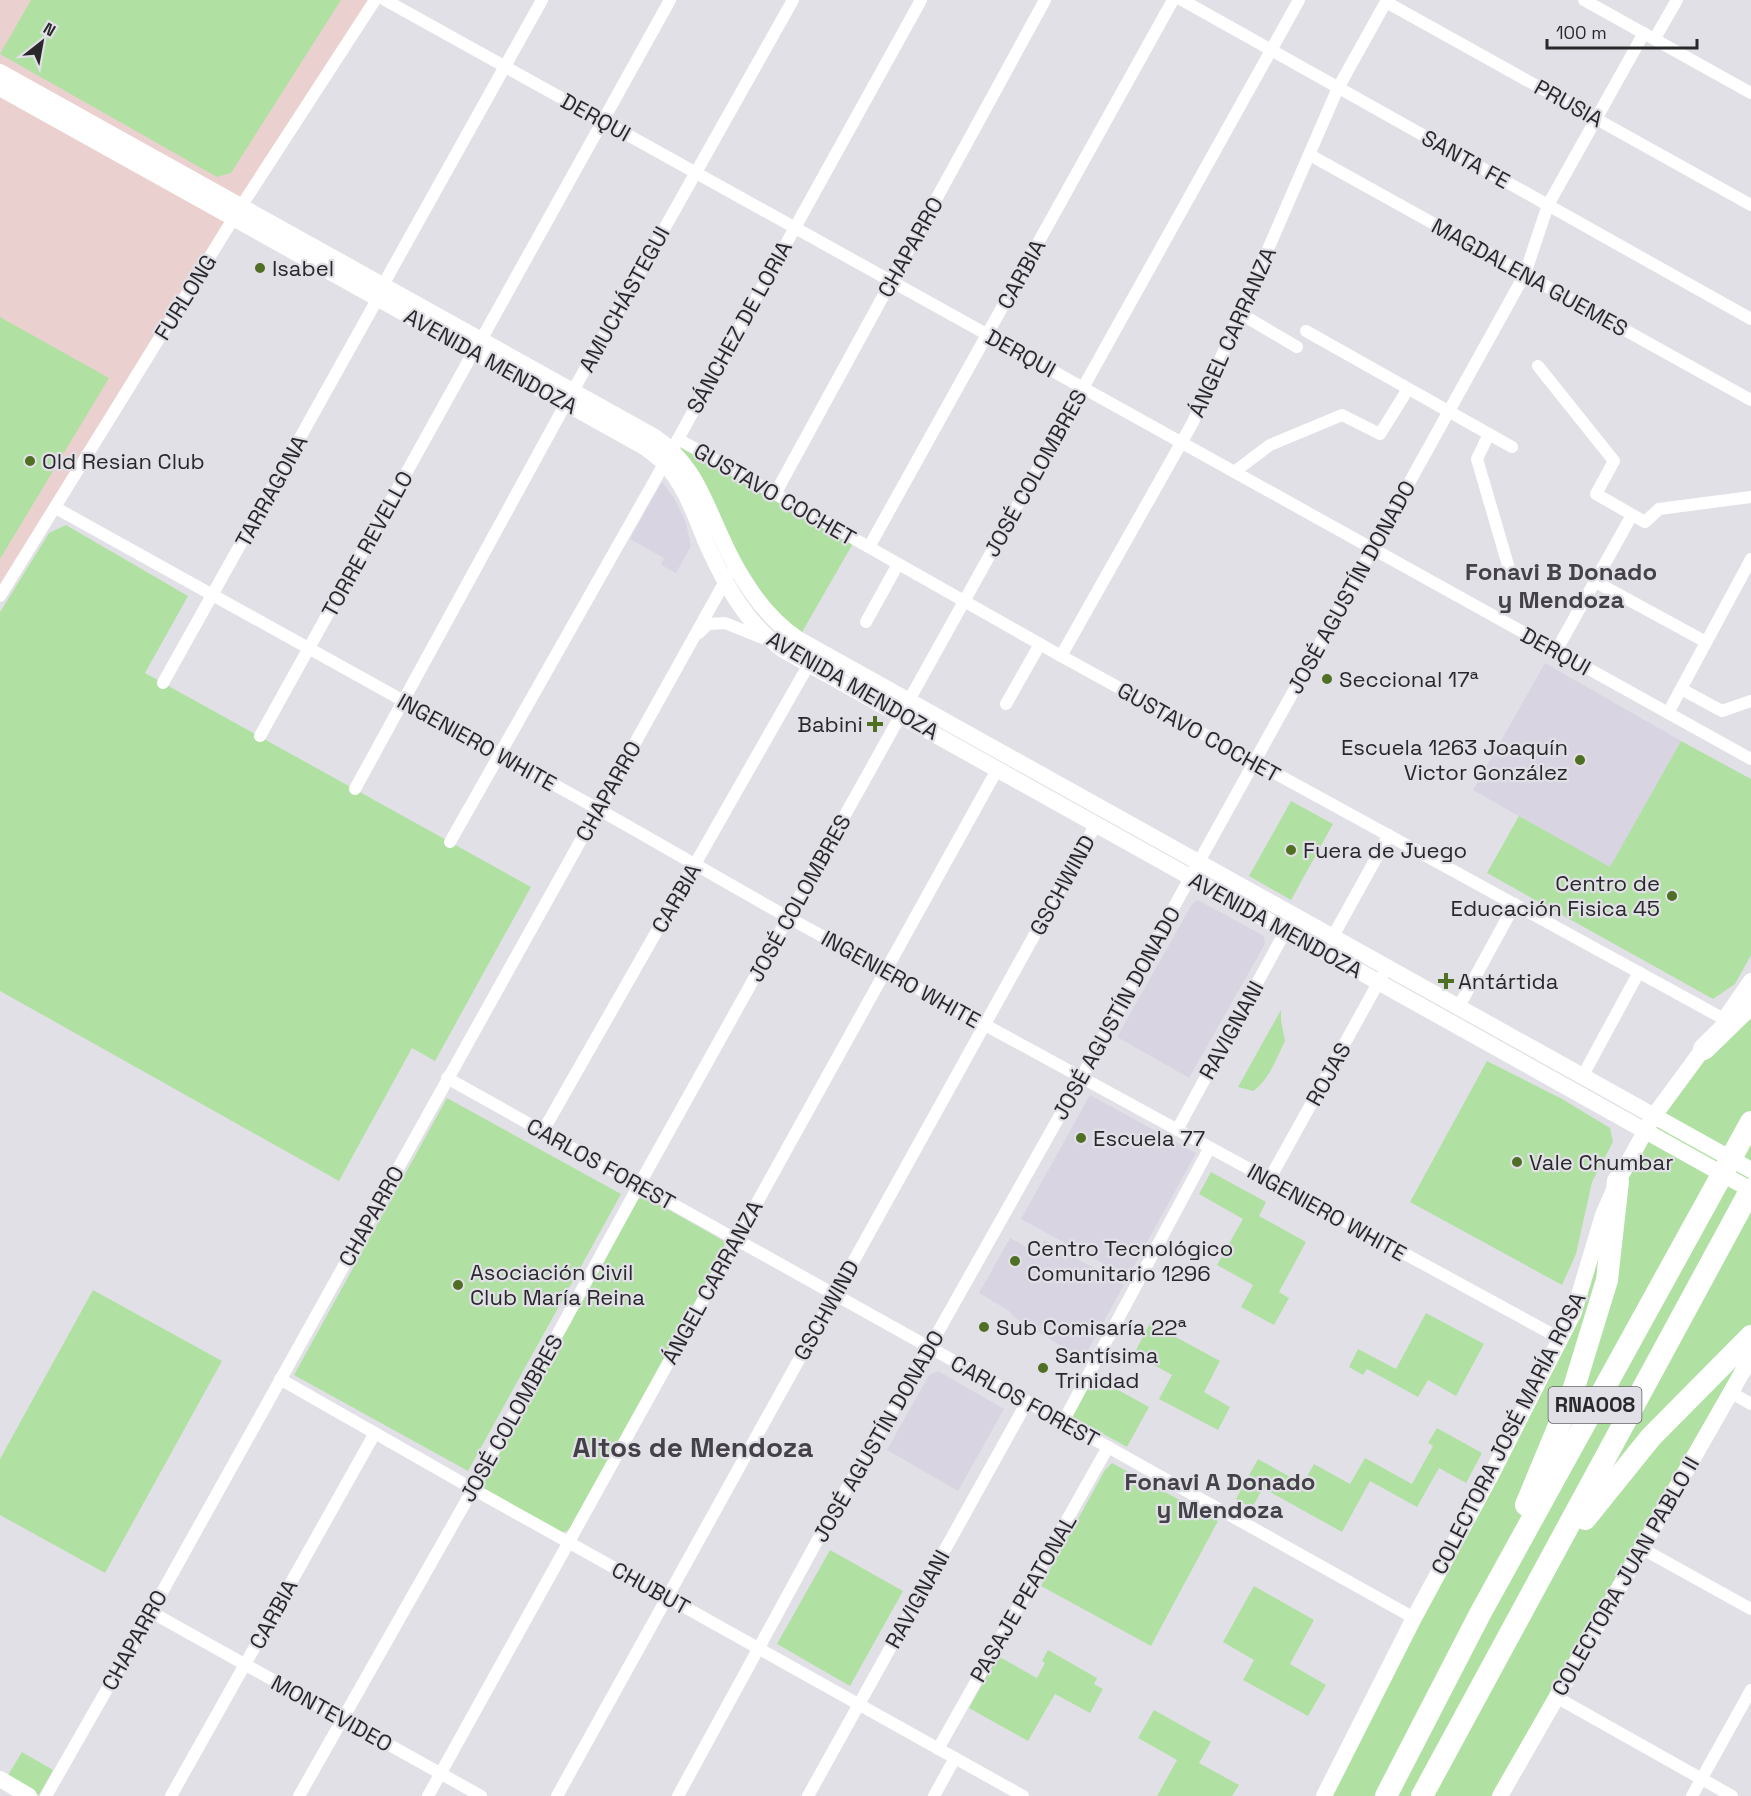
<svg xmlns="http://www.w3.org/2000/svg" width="1751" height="1796" font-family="'Space Grotesk',sans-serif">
  <rect width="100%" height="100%" fill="#e2e0e7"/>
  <!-- built -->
  <g fill="#d8d4e2">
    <polygon points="662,482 674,498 686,523 691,546 676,573 661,565 664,558 630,539"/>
    <polygon points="1545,663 1681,741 1610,868 1473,790"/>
    <polygon points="1198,900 1264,936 1265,944 1189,1078 1117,1037 1192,904"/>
    <polygon points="1090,1095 1196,1153 1128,1277 1021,1219"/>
    <polygon points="1010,1238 1037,1253 1044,1240 1124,1285 1082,1361 1061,1349 1063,1347 1014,1317 1008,1310 979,1293"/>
    <polygon points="938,1371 1004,1409 958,1491 887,1450 929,1375"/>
  </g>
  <!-- industrial -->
  <polygon fill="#ebd0d0" points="0,0 375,0 0,596"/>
  <!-- green -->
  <g fill="#b1e0a3">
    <polygon points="31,0 341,0 231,173 217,177 0,54"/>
    <polygon points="0,317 109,378 0,559"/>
    <polygon points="678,439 855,540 798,639 784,629 672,449"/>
    <polygon points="66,525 188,596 145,673 531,887 435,1061 412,1048 339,1181 0,991 0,612 49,533"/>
    <polygon points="1681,741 1751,779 1751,955 1735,984 1713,999 1487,873 1519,816 1610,867"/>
    <polygon points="1291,801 1333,824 1291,900 1249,876"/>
    <polygon points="1751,981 1751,1357 1500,1796 1324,1796 1561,1339 1618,1181"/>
    <path d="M 1281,1010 L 1281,1021 L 1285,1041 C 1277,1057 1269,1080 1253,1091 L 1238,1087 Z"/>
    <polygon points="1487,1061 1564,1100 1610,1128 1613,1142 1592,1182 1576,1254 1562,1285 1410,1202"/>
    <polygon points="447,1098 621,1194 468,1471 294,1375"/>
    <polygon points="1211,1172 1266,1202 1259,1216 1306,1242 1279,1292 1289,1298 1274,1325 1241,1307 1253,1285 1217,1265 1243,1219 1199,1194"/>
    <polygon points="646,1197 724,1241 725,1252 569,1530 562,1533 483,1489 481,1483 638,1199"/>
    <polygon points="93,1290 222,1361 105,1573 0,1515 0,1459"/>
    <polygon points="1426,1313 1484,1344 1456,1396 1428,1380 1418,1397 1367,1369 1363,1375 1349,1367 1358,1349 1396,1369"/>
    <polygon points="1150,1323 1220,1361 1204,1392 1230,1407 1218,1430 1159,1399 1172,1375 1134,1354"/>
    <polygon points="1093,1376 1149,1407 1127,1447 1071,1416"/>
    <polygon points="1437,1428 1482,1453 1466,1483 1439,1468 1417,1507 1370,1481 1342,1532 1263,1488 1252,1508 1236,1499 1258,1459 1303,1484 1314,1464 1350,1484 1365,1458 1412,1484 1433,1446 1428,1443"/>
    <polygon points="1112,1463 1218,1521 1151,1646 1041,1586 1105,1470"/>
    <polygon points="830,1550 903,1591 850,1686 777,1644"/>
    <polygon points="1254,1586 1314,1620 1290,1664 1326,1685 1308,1716 1243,1680 1254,1660 1223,1642"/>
    <polygon points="1048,1650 1097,1678 1094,1684 1103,1689 1090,1713 1055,1694 1028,1741 969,1708 998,1656 1037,1678 1045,1663 1042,1661"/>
    <polygon points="1154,1710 1211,1742 1199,1763 1239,1785 1232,1796 1157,1796 1177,1760 1138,1738"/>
    <polygon points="22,1752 53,1770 39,1795 8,1775"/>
  </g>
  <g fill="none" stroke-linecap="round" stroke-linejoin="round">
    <!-- street -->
    <g stroke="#fff" stroke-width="12">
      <polyline points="385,0 1751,759"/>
      <polyline points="1182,0 1751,319"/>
      <polyline points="1584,0 1751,93"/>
      <polyline points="1386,2 1751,205"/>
      <polyline points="1655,38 1677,0"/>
      <polyline points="1310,155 1751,400"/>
      <polyline points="383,285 542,0"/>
      <polyline points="1241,314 1297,347"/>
      <polyline points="1306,331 1512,447"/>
      <polyline points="481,340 670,0"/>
      <polyline points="1538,366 1614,461 1596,494 1645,522 1659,509 1751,497"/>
      <polyline points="1489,434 1477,459 1510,572"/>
      <polyline points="678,439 1061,656 1724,1019"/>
      <polyline points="1234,472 1270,445 1342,415 1380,434 1408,389"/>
      <polyline points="775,494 1045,0"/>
      <polyline points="56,508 598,809 789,918 1561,1339"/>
      <polyline points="869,547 1173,0"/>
      <polyline points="1594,581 1706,642"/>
      <polyline points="0,596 238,211 375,0"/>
      <polyline points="866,622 898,564"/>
      <polyline points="699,633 708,624 725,623 765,639"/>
      <polyline points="1556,651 1632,515"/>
      <polyline points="1061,656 1193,422 1338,88 1387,0"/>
      <polyline points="163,683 378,298"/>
      <polyline points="1681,689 1722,711 1751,701"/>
      <polyline points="1006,704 1040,644"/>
      <polyline points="1668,713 1751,559"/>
      <polyline points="260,736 474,351"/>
      <polyline points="355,789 570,396 793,0"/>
      <polyline points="450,842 668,457 921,0"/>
      <polyline points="1332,938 1389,835"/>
      <polyline points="1458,1008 1515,904"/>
      <polyline points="1582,1077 1639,972"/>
      <polyline points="447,1078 1414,1618"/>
      <polyline points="1177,1130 1286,930"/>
      <polyline points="543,1131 809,664"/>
      <polyline points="1269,1180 1382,976"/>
      <polyline points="280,1379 473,1489 1023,1796"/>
      <polyline points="1730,1392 1751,1404"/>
      <polyline points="1063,1422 1209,1149"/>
      <polyline points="1641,1548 1751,1609"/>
      <polyline points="151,1612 481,1796"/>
      <polyline points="1556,1697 1732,1796"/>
      <polyline points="938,1749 1108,1447"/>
      <polyline points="46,1796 151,1612 728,576"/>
      <polyline points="171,1796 375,1433"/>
      <polyline points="299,1796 473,1489 639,1185 1299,0"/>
      <polyline points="428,1796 998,768"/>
      <polyline points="557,1796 1096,824"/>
      <polyline points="678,1796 834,1510 929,1348 1081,1078 1181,894 1525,274 1548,205 1644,33"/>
      <polyline points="808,1796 1027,1402"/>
      <polyline points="934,1796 955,1758"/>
      <polyline points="1692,1796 1751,1690"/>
    </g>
    <!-- secondary -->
    <g stroke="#fff" stroke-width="16">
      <path d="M 0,72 L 655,437 C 691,462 702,494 719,532 C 737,573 760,613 798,639 L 1751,1170"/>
      <path d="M 0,88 L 646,448 C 652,453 659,458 664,463 C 687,487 696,520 709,549 C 727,588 749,627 785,651 L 1751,1190"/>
      <polyline points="1726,1017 1751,981"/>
      <polyline points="0,1779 29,1796"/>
      <polyline points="1324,1796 1414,1618 1489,1479 1574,1312 1603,1215 1618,1181 1653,1117 1709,1041"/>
      <polyline points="1500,1796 1751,1357"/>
    </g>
    <!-- highway -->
    <g stroke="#fff" stroke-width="22">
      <polyline points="1704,1049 1751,1003"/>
      <polyline points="1526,1505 1572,1394 1607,1280 1618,1181"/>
      <polyline points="1585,1519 1651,1437 1751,1336"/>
      <polyline points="1386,1796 1481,1612 1751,1122"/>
      <polyline points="1422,1796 1751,1189"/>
    </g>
  </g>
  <!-- markers -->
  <g fill="#4f6f25" stroke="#e2e0e7" stroke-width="2">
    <circle cx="260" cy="268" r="6"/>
    <circle cx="30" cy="461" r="6"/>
    <circle cx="1327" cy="679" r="6"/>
    <path d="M872 715h6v6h6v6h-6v6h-6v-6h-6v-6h6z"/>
    <circle cx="1580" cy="760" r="6"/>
    <circle cx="1291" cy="850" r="6"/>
    <circle cx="1672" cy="896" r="6"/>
    <path d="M1443 972h6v6h6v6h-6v6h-6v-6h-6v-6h6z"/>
    <circle cx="1081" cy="1138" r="6"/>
    <circle cx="1517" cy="1162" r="6"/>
    <circle cx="1015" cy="1261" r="6"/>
    <circle cx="458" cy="1285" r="6"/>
    <circle cx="984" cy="1327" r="6"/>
    <circle cx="1043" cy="1368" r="6"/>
  </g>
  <g text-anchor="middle" stroke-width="4.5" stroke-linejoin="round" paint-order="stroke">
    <!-- shield labels -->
    <rect fill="#e2e0e7" stroke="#605f63" stroke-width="1.5" x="1548.5" y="1387" width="93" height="36" rx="4.5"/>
    <g font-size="21" font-weight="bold" fill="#29282b">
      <text x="1595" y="1412">RNA008</text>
    </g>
    <!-- street labels -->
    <g font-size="22" fill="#29282b" stroke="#e2e0e7">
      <text transform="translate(1569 103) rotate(29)" y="8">PRUSIA</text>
      <text transform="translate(596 117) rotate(29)" y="8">DERQUI</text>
      <text transform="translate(1466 159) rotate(29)" y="8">SANTA FE</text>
      <text transform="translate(910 247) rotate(-61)" y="8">CHAPARRO</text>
      <text transform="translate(1021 274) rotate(-61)" y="8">CARBIA</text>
      <text transform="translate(1530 277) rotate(29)" y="8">MAGDALENA GUEMES</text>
      <text transform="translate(185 297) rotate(-58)" y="8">FURLONG</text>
      <text transform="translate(624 299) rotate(-61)" y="8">AMUCHÁSTEGUI</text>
      <text transform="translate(739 327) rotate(-61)" y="8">SÁNCHEZ DE LORIA</text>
      <text transform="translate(1232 332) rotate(-66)" y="8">ÁNGEL CARRANZA</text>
      <text transform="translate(1021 353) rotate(29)" y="8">DERQUI</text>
      <text transform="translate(491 361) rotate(29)" y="8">AVENIDA MENDOZA</text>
      <text transform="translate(1035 473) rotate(-61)" y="8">JOSÉ COLOMBRES</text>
      <text transform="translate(271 491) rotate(-61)" y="8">TARRAGONA</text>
      <text transform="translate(775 494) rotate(30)" y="8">GUSTAVO COCHET</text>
      <text transform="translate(367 544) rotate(-61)" y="8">TORRE REVELLO</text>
      <text transform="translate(1351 587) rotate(-61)" y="8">JOSÉ AGUSTÍN DONADO</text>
      <text transform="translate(1556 651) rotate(29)" y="8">DERQUI</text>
      <text transform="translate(853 685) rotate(30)" y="8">AVENIDA MENDOZA</text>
      <text transform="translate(1199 732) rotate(29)" y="8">GUSTAVO COCHET</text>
      <text transform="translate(477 742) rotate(29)" y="8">INGENIERO WHITE</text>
      <text transform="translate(608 791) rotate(-61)" y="8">CHAPARRO</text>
      <text transform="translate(1062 885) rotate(-61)" y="8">GSCHWIND</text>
      <text transform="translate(676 898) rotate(-60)" y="8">CARBIA</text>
      <text transform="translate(799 898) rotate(-61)" y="8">JOSÉ COLOMBRES</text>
      <text transform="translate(1276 925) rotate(29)" y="8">AVENIDA MENDOZA</text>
      <text transform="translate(901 979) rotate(29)" y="8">INGENIERO WHITE</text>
      <text transform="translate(1116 1013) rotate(-61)" y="8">JOSÉ AGUSTÍN DONADO</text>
      <text transform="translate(1231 1030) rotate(-61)" y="8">RAVIGNANI</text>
      <text transform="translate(1328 1074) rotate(-61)" y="8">ROJAS</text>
      <text transform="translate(601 1164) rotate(29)" y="8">CARLOS FOREST</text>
      <text transform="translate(1327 1212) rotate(29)" y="8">INGENIERO WHITE</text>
      <text transform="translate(371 1216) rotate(-61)" y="8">CHAPARRO</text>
      <text transform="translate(712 1282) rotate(-61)" y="8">ÁNGEL CARRANZA</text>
      <text transform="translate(826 1310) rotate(-61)" y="8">GSCHWIND</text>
      <text transform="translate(1025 1401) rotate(29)" y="8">CARLOS FOREST</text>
      <text transform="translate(511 1418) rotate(-61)" y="8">JOSÉ COLOMBRES</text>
      <text transform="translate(1508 1433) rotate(-63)" y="8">COLECTORA JOSÉ MARÍA ROSA</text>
      <text transform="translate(878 1436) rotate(-60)" y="8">JOSÉ AGUSTÍN DONADO</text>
      <text transform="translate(1625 1576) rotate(-60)" y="8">COLECTORA JUAN PABLO II</text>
      <text transform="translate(651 1588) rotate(29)" y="8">CHUBUT</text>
      <text transform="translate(1023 1598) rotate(-60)" y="8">PASAJE PEATONAL</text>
      <text transform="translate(917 1599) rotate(-61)" y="8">RAVIGNANI</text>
      <text transform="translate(273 1614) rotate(-61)" y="8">CARBIA</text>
      <text transform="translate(134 1640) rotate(-61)" y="8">CHAPARRO</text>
      <text transform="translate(332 1713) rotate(29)" y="8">MONTEVIDEO</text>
    </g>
    <!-- poi labels -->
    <g font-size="22" fill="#29282b" stroke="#e2e0e7" text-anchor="start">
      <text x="272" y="276">Isabel</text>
      <text x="42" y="469">Old Resian Club</text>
      <text x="1339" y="687">Seccional 17ª</text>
      <text x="863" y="732" text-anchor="end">Babini</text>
      <text x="1568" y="755" text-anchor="end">Escuela 1263 Joaquín<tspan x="1568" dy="25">Victor González</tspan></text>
      <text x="1303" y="858">Fuera de Juego</text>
      <text x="1660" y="891" text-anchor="end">Centro de<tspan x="1660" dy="25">Educación Fisica 45</tspan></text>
      <text x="1458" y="989">Antártida</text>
      <text x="1093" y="1146">Escuela 77</text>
      <text x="1529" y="1170">Vale Chumbar</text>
      <text x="1027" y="1256">Centro Tecnológico<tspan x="1027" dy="25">Comunitario 1296</tspan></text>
      <text x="470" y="1280">Asociación Civil<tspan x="470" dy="25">Club María Reina</tspan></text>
      <text x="996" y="1335">Sub Comisaría 22ª</text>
      <text x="1055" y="1363">Santísima<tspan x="1055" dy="25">Trinidad</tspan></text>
    </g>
    <!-- neighbourhood labels -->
    <g font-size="24" font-weight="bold" fill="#444248" stroke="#e2e0e7">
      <text x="1561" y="580">Fonavi B Donado<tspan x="1561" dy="28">y Mendoza</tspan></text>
      <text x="1220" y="1490">Fonavi A Donado<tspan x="1220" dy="28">y Mendoza</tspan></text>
    </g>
    <!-- district labels -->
    <g font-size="28" font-weight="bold" fill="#444248" stroke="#e2e0e7">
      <text x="693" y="1457">Altos de Mendoza</text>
    </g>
  </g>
  <!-- north arrow -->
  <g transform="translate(42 42) rotate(31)" stroke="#e2e0e7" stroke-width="4.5" paint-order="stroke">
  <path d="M0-4.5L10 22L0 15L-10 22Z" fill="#29282b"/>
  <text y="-9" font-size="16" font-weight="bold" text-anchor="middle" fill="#29282b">N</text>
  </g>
  <!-- scale -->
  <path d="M1547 39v9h150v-9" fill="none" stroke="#29282b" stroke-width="3"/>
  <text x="1556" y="39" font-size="18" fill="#29282b" stroke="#e2e0e7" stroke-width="4.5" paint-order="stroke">100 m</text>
</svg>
